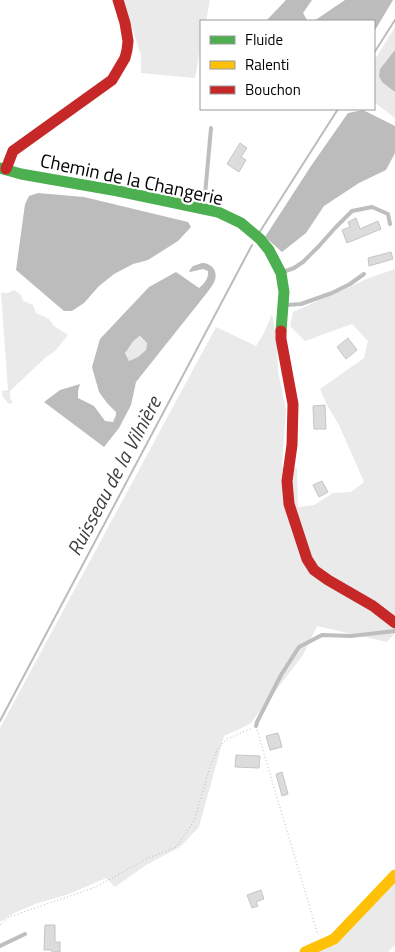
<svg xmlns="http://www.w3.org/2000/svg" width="395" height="952" font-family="'Titillium Web',sans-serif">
  <rect width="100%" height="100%" fill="#fff"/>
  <!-- green -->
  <g fill="#eaeaea">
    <polygon points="123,0 210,0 206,21 201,21 201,45 195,78 141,73 141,55"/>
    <polygon points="395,27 395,118 374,102 374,61"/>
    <polygon points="395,269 395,633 387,642 317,626 303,655 250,724 224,736 199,827 180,847 146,865 115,887 106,878 69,894 35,904 14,913 0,922 0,728 216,327 256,346 264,333 272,314 277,341 278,371 286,410 282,467 297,468 298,507 314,505 333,493 351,492 364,482 339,425 327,405 320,389 364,358 368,341 352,324 305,341 290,326 293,312 369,278"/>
    <polygon points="14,290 21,295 23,301 33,305 36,313 49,319 54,326 68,335 55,351 45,358 10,391 10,398 13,403 9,404 3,397 2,391 8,390 1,293 8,293"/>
    <path d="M 138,337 L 140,337 L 147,343 L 146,350 L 138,357 L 129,361 L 125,353 C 130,347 132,341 138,337 Z"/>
    <polygon points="395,880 395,945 388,952 311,952"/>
  </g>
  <!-- water -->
  <g fill="#bcbcbc" fill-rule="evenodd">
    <polygon points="286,0 312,0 303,13 307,20 312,21 266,21"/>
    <polygon points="345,0 393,0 374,32 374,21 314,21"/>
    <polygon points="395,50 395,92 382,82 379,76 380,69"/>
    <polygon points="363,110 395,126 395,153 386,170 359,183 324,206 306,233 282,252 265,237 311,166 348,113"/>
    <polygon points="38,193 84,197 188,222 191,227 178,241 148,260 133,264 114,274 99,286 84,303 72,311 64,311 16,270 25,204 29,196"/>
    <path d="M 202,263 C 211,263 218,270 215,280 C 213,285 209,290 206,294 L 136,382 L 131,405 L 119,428 L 104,447 L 44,402 L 60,390 L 80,384 L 78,391 L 78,398 L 94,406 L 105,421 L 113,422 L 116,415 L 116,412 L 107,403 L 99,392 L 92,367 L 100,339 L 149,287 L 176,272 L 199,288 C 204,284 209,278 208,271 L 203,269 L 190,272 L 189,271 L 193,266 ZM 140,336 L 147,343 L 146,350 L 138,357 L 129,361 L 125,353 C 131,346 131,341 140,336 Z"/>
  </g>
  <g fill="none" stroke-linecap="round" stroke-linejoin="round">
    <!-- stream -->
    <g stroke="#bcbcbc" stroke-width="2">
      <polyline points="374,53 395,20"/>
      <polyline points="259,233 338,109"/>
      <polyline points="0,721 252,245"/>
    </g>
  </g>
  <!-- building -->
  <g fill="#dcdcdc" stroke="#c5c5c5">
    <polygon points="240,143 247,148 241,157 246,160 239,172 227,164"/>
    <polygon points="356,218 360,229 378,221 381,229 347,243 342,230 350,227 348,222"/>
    <polygon points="391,252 393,259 369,266 368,258"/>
    <polygon points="348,338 357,350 346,359 337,347"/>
    <polygon points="325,405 326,429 314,429 313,406"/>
    <polygon points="322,481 328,492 319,497 313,485"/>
    <polygon points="278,733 282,747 270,750 266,736"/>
    <polygon points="236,755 260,756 259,768 235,767"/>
    <polygon points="282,772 288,794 282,796 276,774"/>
    <polygon points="261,890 264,899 256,902 258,906 252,908 247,895"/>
    <polygon points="45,925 55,925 55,942 60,942 60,952 52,952 52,950 44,950"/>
  </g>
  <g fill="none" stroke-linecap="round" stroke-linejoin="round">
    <!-- path -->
    <g stroke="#b8b8b8" stroke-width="1" stroke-dasharray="1 2.5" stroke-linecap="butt">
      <polyline points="257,730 318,935"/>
      <polyline points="0,925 9,917 96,887 148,858 176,847 194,821 210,767 218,748 227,739 252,728"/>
    </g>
    <!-- lane -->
    <g stroke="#bebebe" stroke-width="4">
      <polyline points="204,206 211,128"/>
      <polyline points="283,272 294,268 303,262 319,246 335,228 352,211 372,207 388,214 390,224"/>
      <polyline points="286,305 301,304 332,293 350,284 364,274"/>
      <polyline points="256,726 257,722 281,675 299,647 322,635 351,636 395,631"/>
      <polyline points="0,946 25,934"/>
    </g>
    <!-- fast -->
    <polyline stroke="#4caf50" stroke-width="11" points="0,168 21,174 118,191 218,212 241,223 260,239 269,250 281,273 284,292 281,331"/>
    <!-- slow -->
    <polyline stroke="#ffc107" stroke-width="11" points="305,952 334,939 395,875"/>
    <!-- jam -->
    <g stroke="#c62828" stroke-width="11">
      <polyline points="6,169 13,151 112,80 125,58 127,50 128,41 125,23 118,0"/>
      <polyline points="281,331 281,339 293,404 292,445 287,481 289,504 307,559 314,570 328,580 373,606 395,623"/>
    </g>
  </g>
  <g text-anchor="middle" stroke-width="4.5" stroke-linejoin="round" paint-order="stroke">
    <!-- street labels -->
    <g font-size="19" fill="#000" stroke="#fff">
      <text transform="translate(132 179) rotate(12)" y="7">Chemin de la Changerie</text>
    </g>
    <!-- water labels -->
    <g font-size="20" font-style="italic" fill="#404040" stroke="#fff">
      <text transform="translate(114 476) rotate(-62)" y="7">Ruisseau de la Vilnière</text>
    </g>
  </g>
  <!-- legend -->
  <rect x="200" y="20" width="175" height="90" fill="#ffffff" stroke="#999999"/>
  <rect x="210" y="36" width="25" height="8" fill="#4caf50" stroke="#999999"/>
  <text x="245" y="45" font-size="15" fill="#000000">Fluide</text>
  <rect x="210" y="61" width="25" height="8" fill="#ffc107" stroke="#999999"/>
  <text x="245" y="70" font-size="15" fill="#000000">Ralenti</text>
  <rect x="210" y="86" width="25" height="8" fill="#c62828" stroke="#999999"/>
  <text x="245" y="95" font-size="15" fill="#000000">Bouchon</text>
</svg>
